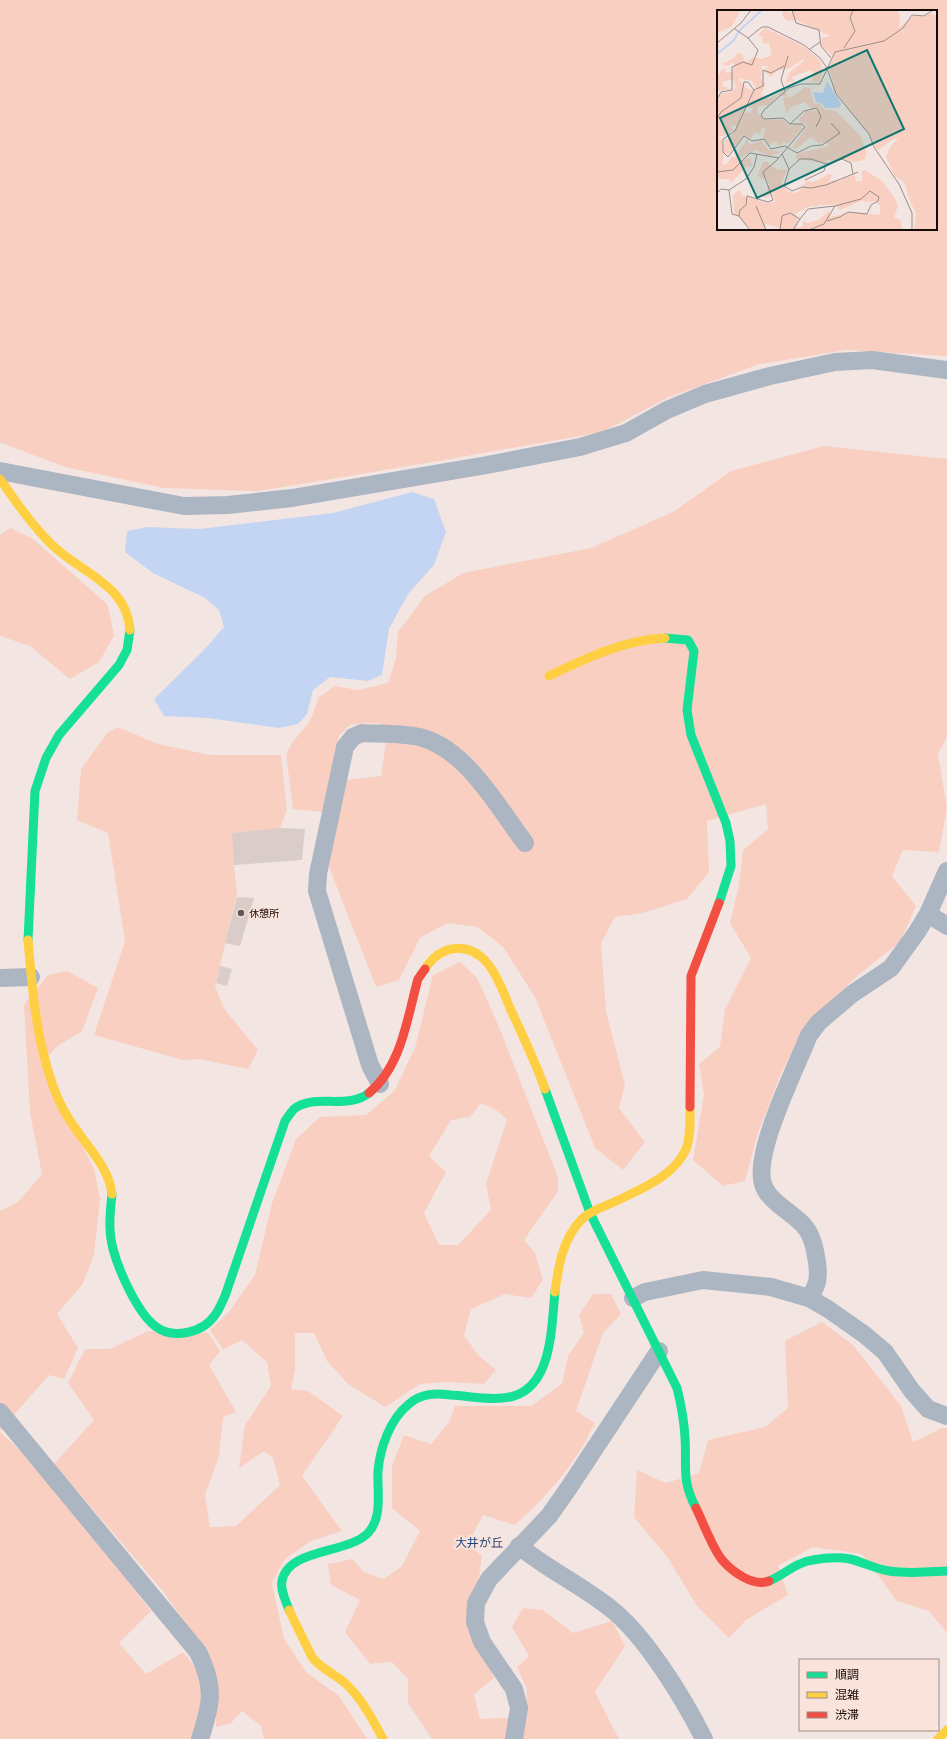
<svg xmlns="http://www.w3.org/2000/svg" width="947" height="1739" font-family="Roboto,'Noto Sans JP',sans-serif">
  <rect width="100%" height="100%" fill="#f3e6e2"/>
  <!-- green -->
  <g fill="#f9cfc2" fill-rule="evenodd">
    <path d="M 0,0 L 947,0 L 947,356 L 846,350 L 760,364 L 669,397 L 602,432 L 450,459 L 259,491 L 164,488 L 65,467 L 2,443 L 0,442 ZM 718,11 L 936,11 L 936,229 L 718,229 Z"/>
    <polygon points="824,446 947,459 947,737 938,754 947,808 939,852 903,850 892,876 916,906 900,942 858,975 810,1021 782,1071 758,1133 745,1181 723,1186 693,1160 704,1095 699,1064 720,1047 725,1009 751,958 730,923 739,885 743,850 768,829 766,804 707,821 709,872 687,899 643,913 615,917 601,943 606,1011 625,1085 619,1108 645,1142 623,1170 595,1148 535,997 503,947 478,927 447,923 420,938 399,980 376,987 329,867 346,780 381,776 387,735 380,723 351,724 339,736 323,812 293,809 286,754 292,743 310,721 319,697 335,686 358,690 388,683 396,658 398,632 425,596 463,573 591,548 673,512 731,471"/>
    <polygon points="11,528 33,539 108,605 114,636 99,662 70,679 30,646 0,636 0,535"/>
    <polygon points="118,727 158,744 210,755 281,755 287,810 280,828 234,865 237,894 215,987 225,1010 258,1050 248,1069 199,1059 183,1060 94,1035 125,941 108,833 77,820 81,769 107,733"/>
    <path d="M 460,962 L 477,978 L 497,1022 L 558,1177 L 558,1191 L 524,1240 L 535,1253 L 543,1280 L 531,1298 L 505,1294 L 471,1309 L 464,1335 L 478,1355 L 496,1370 L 484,1384 L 447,1382 L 420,1384 L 385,1407 L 348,1384 L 327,1361 L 314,1333 L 295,1333 L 295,1370 L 291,1389 L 308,1391 L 343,1416 L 302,1476 L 342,1531 L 311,1541 L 285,1559 L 272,1583 L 284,1639 L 306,1672 L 339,1696 L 367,1739 L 264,1739 L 261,1726 L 242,1711 L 231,1723 L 216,1727 L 216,1704 L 201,1646 L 163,1591 L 54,1464 L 94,1420 L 68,1383 L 85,1349 L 110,1349 L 148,1331 L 208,1333 L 220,1351 L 209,1365 L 236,1412 L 223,1417 L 219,1456 L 205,1495 L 210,1527 L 236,1526 L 280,1485 L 273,1458 L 264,1451 L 239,1468 L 245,1425 L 271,1386 L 267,1362 L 242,1340 L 223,1350 L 210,1330 L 229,1312 L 255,1275 L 272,1203 L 296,1139 L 320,1117 L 366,1115 L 395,1090 L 415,1048 L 433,975 ZM 481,1103 L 499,1112 L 507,1120 L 486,1184 L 491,1210 L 458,1245 L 439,1245 L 424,1213 L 446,1172 L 429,1156 L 451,1120 L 470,1117 Z"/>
    <polygon points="67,971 98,988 82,1031 56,1047 41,1064 94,1169 100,1199 94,1255 82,1285 57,1314 78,1348 64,1379 49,1375 0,1431 0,1211 18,1202 42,1174 30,1113 24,1005 48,975"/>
    <path d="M 593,1294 L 611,1294 L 621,1314 L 603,1333 L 576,1411 L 595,1423 C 575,1465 548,1495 515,1525 L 483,1515 L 468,1544 L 482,1556 L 478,1585 L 486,1657 L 494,1678 L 474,1694 L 480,1719 L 525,1717 L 527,1689 L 517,1667 L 529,1656 L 512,1627 L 523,1608 L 543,1610 L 573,1633 L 612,1621 L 625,1646 L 595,1692 L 619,1739 L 432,1739 L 408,1703 L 408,1679 L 392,1662 L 370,1664 L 345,1632 L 360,1600 L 331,1585 L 328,1564 L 352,1559 L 364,1572 L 384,1579 L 402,1566 L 420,1531 L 392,1508 L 392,1466 L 404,1435 L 431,1444 L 449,1422 L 455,1406 L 531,1406 L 562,1384 L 568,1356 L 584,1333 L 579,1315 Z"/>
    <polygon points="822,1322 853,1345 901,1406 913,1442 942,1428 947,1428 947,1633 929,1611 897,1601 862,1554 813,1547 778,1566 788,1595 746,1620 729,1638 697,1606 668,1558 634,1517 637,1470 666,1483 699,1473 708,1440 765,1427 788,1408 785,1341"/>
    <polygon points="0,1432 46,1475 151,1611 119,1643 146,1674 183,1652 203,1677 203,1716 195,1739 0,1739"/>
  </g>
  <!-- water -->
  <polygon fill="#c3d5f2" points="412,492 434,499 446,532 434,565 408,594 389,629 382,675 368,681 330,677 313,690 307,714 298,724 279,728 207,718 164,716 154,699 203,651 224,627 219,610 205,598 153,573 125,552 127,531 148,527 199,529 333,513"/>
  <!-- building -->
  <g fill="#dacdc9">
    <polygon points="280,828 305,829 302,860 234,865 232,833"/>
    <polygon points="237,897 254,898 240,946 225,943"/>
    <polygon points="220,966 232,969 227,986 216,983"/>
  </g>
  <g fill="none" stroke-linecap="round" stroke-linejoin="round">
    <!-- street -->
    <g stroke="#acb5c2" stroke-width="18">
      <polyline points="0,471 184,506 228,505 292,498 487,465 580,447 626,433 667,410 705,394 770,376 835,362 872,360 947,370"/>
      <polyline points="928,914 947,926"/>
      <polyline points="0,978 31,977"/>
      <path d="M 380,1084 L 370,1065 L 317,891 L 318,874 L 345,747 L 353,737 L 362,733 C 378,734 409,733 423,738 C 467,751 498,807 525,843"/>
      <polyline points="633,1298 645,1292 703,1280 771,1287 809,1298 828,1309 865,1335 885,1352 912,1391 928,1409 947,1416"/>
      <path d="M 809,1298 C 818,1285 819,1278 817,1262 C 815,1250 813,1237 805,1227 C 795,1214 768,1202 763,1184 C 753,1153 796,1068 809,1035 L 819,1022 L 852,994 L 891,968 L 917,932 L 928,914 L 947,871"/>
      <path d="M 0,1412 L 198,1652 C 215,1687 212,1703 200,1739"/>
      <path d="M 519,1546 C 547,1569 581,1585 610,1608 C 645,1635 684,1699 704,1739"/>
      <polyline points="514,1739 519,1708 514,1689 482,1642 475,1622 476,1603 489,1579 549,1516 568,1489 659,1351"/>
    </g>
    <!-- fast -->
    <g stroke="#16e098" stroke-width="9">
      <polyline points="665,638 688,640 694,651 687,710 691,735 726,823 730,841 731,866 719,903"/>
      <polyline points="28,940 35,791 46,758 59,735 119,665 127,650 130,630"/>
      <path d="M 545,1089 L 590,1213 L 677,1388 C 681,1404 684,1420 685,1437 C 687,1466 681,1480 696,1508"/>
      <path d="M 112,1194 C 110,1213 108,1230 113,1249 C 119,1271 137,1312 155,1326 C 172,1340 203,1333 215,1315 C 219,1310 222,1302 225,1296 L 285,1121 C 288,1117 291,1112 294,1109 C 313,1093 348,1110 369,1093"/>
      <path d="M 769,1581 C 784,1575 796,1562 813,1560 C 824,1558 839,1557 850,1559 C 863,1562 875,1569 889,1571 C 908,1574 927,1572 947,1571"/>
      <path d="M 289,1610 C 286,1601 280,1590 282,1581 C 288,1548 348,1554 368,1533 C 383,1517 377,1491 378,1471 C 380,1448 390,1419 409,1404 C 421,1393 436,1393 451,1395 C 469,1396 485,1400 503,1398 C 553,1394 551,1329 555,1292"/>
    </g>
    <!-- slow -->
    <g stroke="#ffcf43" stroke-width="9">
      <path d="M 0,479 C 16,502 31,524 51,544 C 79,572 127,584 130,630"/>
      <path d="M 549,676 C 586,658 624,640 665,638"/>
      <path d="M 28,940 C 32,987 36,1038 52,1083 C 56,1095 62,1108 69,1119 C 83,1142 109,1166 112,1194"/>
      <path d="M 425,969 C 441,944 469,941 488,964 C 498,976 504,994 510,1008 C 522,1034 535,1061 545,1089"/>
      <path d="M 555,1292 C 558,1267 563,1238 582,1219 C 590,1211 603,1207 614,1202 C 639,1190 674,1177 686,1149 C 691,1136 690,1120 690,1107"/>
      <path d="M 289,1610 L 312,1657 C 321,1669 335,1674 346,1684 C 362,1699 373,1720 383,1739"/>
      <polyline points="938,1739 947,1730"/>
    </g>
    <!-- jam -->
    <g stroke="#f24e42" stroke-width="9">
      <path d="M 369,1093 C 402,1066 407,1018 418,979 L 425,969"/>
      <polyline points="690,1107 691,976 719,903"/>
      <path d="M 696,1508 C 703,1522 713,1550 723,1561 C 733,1572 753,1587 769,1581"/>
    </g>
  </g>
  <!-- markers -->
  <circle fill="#635653" stroke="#fae3db" stroke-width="1.5" cx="241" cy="913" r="4"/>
  <g text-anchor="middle" stroke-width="4" stroke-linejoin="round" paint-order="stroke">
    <!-- poi labels -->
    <g font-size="10" fill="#150906" stroke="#fae3db" text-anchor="start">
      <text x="249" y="917">休憩所</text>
    </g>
    <!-- quarter labels -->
    <g font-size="12" fill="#1c4579" stroke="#fae3db">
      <text x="479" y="1547">大井が丘</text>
    </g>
  </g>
  <!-- overview -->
  <g transform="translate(717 10)">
    <rect width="220" height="220" fill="#f3e6e2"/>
    <path d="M 0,0 L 24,0 L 14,17 L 0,23 ZM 66,0 L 74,3 L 77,0 L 180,0 L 183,5 L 182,18 L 196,6 L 207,7 L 213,3 L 220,6 L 220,220 L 197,220 L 199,204 L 191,186 L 188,173 L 177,165 L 169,147 L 173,137 L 181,129 L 176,129 L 162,140 L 159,138 L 153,125 L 137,107 L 118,81 L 112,57 L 117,47 L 105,36 L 105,28 L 113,26 L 79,10 L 71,11 L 65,6 ZM 48,18 L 86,36 L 98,46 L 103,51 L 106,61 L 103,72 L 95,72 L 96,62 L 93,60 L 75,67 L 77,73 L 73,71 L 67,75 L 72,63 L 87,51 L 86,49 L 73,58 L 59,61 L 54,67 L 46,61 L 52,56 L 45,56 L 44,69 L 49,74 L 44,84 L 52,89 L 66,81 L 69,82 L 70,87 L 61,85 L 52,95 L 41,96 L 40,102 L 48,110 L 65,109 L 73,116 L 84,114 L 86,118 L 72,133 L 66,133 L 63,136 L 58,131 L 52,135 L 46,127 L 49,117 L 44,119 L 44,124 L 37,123 L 34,129 L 27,125 L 11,145 L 7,142 L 8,127 L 12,131 L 14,129 L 12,126 L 17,124 L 28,102 L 34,103 L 35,98 L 29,96 L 20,116 L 16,115 L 14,118 L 17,120 L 7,126 L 1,126 L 5,130 L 7,145 L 5,154 L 9,155 L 15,146 L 18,147 L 30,129 L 33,135 L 44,130 L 52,140 L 64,142 L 53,146 L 38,140 L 23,148 L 25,151 L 34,147 L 35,157 L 30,156 L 15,172 L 11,169 L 0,169 L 0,93 L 5,83 L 14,82 L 19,77 L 15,69 L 6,72 L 6,76 L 14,79 L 0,81 L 0,66 L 7,58 L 9,63 L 15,62 L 17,55 L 15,52 L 12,56 L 4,54 L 16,49 L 20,43 L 25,44 L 29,53 L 36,47 L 44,49 L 55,45 L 52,33 L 47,34 L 45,29 L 47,28 L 41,25 ZM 21,68 L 35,71 L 40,81 L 29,78 ZM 88,77 L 93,78 L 97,93 L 103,94 L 107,99 L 119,101 L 144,127 L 150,143 L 147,150 L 134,152 L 127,149 L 115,152 L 111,149 L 109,153 L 79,149 L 79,144 L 112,136 L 108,132 L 101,133 L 94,127 L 79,139 L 75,138 L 90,116 L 81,110 L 89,101 L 103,100 L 101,97 L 94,99 L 88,92 L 75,97 L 69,103 L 66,88 L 75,87 ZM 51,151 L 53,156 L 56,156 L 59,160 L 67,159 L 70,161 L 64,173 L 70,181 L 75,183 L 81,182 L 89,171 L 96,172 L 112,164 L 115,165 L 112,172 L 118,170 L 123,172 L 126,168 L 138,165 L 139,171 L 145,171 L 145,161 L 148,160 L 165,171 L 178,188 L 181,196 L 177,207 L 183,210 L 185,220 L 69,220 L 49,214 L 47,216 L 48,220 L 35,220 L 17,203 L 16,185 L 23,180 L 25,186 L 30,187 L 49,193 L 58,192 L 56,184 L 49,188 L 45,187 L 49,185 L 52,173 L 48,167 L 46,169 L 40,166 L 46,153 ZM 146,190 L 148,192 L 158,191 L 163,196 L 163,205 L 134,202 L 114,207 L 112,201 L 101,210 L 90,213 L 86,210 L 86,216 L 79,218 L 81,210 L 78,204 L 91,197 L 117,194 L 123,200 Z" fill="#f9cfc2" fill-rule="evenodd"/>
    <path d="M 110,71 L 124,94 L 122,98 L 108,98 L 105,94 L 99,92 L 96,82 L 106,83 Z" fill="#c3d5f2"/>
    <path fill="none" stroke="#c3d5f2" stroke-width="2" d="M 0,44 L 17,30 L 22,21 L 45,0"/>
    <path fill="none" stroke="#9a8e8a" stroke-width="1" d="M 75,0 L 79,13 L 102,20 L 104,36 L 114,48M 31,28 L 45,17 L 51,17 L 87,35 L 103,48 L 110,58 L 119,84 L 152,124 L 157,137 L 182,174 L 195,203 L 195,220M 0,33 L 24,13 L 34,0M 127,38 L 138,21 L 133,8 L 136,0M 93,39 L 103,32M 37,80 L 18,121 L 6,129 L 6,142 L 11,147 L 27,126 L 35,131 L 47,129 L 54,139 L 68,136 L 80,143 L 94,136 L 105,135 L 123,123 L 114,113M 37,80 L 46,76 L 46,60 L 54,63 L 67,56M 68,81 L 64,70 L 71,46M 0,90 L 4,82 L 15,80 L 15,57 L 26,52 L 35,55 L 41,40 L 31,28 L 18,19M 0,109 L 4,102 L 24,88 L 27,72 L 31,72 L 37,80M 73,114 L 87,101 L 100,98 L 104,107 L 99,117M 65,144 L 72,159 L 67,176 L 75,181 L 85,177 L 94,178 L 109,175 L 141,162M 72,159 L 83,149 L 94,149 L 109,154 L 125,149 L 134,153 L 136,164M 0,162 L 16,160 L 33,143 L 62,148M 88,170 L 107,161 L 109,154M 12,180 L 15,204 L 22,206M 0,183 L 4,179 L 12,180 L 29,169 L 37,157 L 40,144M 39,196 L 49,220M 83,209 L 91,199 L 118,196 L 144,189 L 153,181 L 162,187 L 161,191 L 154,195 L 150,204 L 131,202 L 123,207 L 110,211M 33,220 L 22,206 L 23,200 L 29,195 L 30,186 L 51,192 L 56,190 L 46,162 L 59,151 L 88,117 L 85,114 L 73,114 L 66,108 L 47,109 L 44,105 L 47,100 L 72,78 L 84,74 L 103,74 L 118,42 L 167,31 L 186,18 L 195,5 L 207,6 L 216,0M 63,220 L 65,206 L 73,203 L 83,209 L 76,220M 92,220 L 107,214 L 118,196"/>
    <path fill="#0f766e" fill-opacity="0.15" stroke="#0f766e" stroke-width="2" d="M 150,40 L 187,119 L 40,188 L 3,108 Z"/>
    <rect width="220" height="220" fill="none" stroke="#150906" stroke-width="2"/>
  </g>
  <!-- legend -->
  <rect x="799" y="1659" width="140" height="72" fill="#fae3db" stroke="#9e8c86"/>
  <rect x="807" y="1672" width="20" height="6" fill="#16e098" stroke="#9e8c86"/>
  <text x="835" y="1679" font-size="12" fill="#150906">順調</text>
  <rect x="807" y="1692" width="20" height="6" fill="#ffcf43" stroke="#9e8c86"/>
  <text x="835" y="1699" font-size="12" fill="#150906">混雑</text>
  <rect x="807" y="1712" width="20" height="6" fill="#f24e42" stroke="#9e8c86"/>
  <text x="835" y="1719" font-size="12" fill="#150906">渋滞</text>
</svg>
